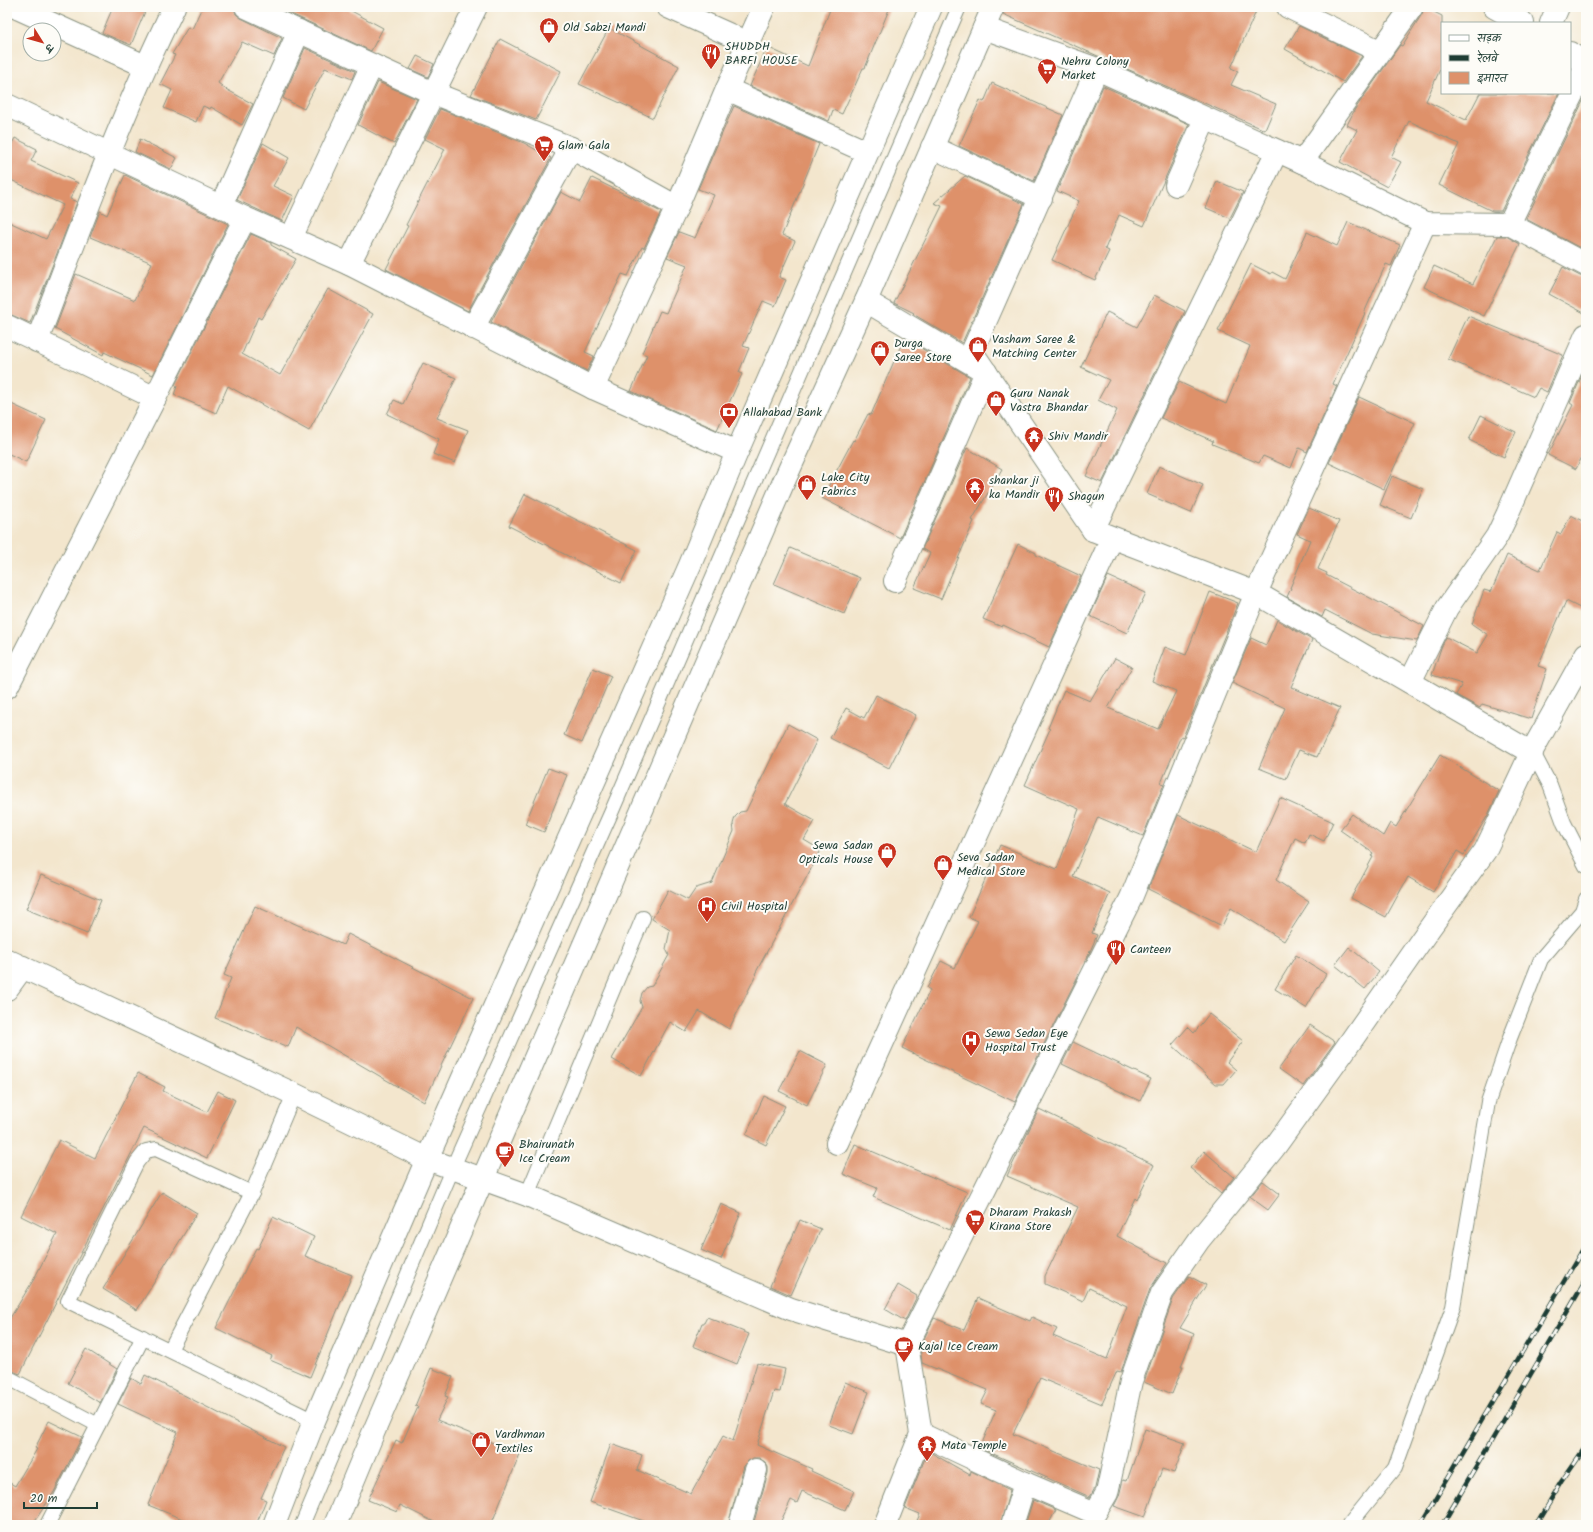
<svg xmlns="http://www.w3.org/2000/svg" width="1593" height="1532" font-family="Kalam,'Playpen Sans Deva',sans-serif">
  <rect width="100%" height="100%" fill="#fdfcf7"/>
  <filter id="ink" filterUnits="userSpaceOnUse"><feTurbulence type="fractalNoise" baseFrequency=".025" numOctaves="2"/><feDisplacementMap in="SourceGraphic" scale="8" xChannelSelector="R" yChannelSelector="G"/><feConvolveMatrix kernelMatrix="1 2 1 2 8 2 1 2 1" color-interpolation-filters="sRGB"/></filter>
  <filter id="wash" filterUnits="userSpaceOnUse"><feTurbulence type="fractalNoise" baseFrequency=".012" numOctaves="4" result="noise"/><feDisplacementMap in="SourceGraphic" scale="16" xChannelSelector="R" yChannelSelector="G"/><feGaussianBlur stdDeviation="0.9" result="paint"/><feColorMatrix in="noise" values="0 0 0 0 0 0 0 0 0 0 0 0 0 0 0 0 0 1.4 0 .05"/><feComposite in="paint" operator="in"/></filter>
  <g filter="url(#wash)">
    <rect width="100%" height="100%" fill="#f3e6cd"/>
    <g id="blocks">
      <!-- building -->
      <g fill="#de916b">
        <polygon points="113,7 147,7 131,45 102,33"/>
        <polygon points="202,7 234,7 236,14 241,18 282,38 274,56 242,42 218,83 222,86 222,87 253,104 242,125 211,107 210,109 203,106 196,122 164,108 172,90 160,84 175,55 172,54 188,27 192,29"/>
        <polygon points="276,7 344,7 383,28 371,51"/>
        <polygon points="831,7 890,7 865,68 863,68 842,114 833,110 829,121 750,86 767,47 808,66"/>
        <polygon points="1005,7 1258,7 1231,68 1238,71 1231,85 1276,104 1265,130 1003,14"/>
        <polygon points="1424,7 1442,16 1442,65 1426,101 1466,120 1480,93 1559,93 1501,211 1492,211 1439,185 1459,144 1409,121 1391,157 1401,162 1387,187 1340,162 1357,130 1347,125 1355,109 1400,45 1402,46 1422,14"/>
        <polygon points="1299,26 1362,56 1343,82 1285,49"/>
        <polygon points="609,28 679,66 653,118 579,84"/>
        <polygon points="500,39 561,71 536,120 471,95"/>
        <polygon points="305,48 355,71 352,79 325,68 304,109 283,98"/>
        <polygon points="417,56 434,64 428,77 410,69"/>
        <polygon points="378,82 417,99 394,144 358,125"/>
        <polygon points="992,83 1063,115 1034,181 959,146 980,100 984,102"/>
        <polygon points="1103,86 1189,124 1144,226 1119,215 1105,249 1109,251 1095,280 1052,260 1079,201 1057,191"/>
        <polygon points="1586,95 1586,251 1526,219"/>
        <polygon points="734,106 819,144 782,235 795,241 779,277 786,280 775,306 763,301 743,346 749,348 739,372 742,374 717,430 631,391 647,355 642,353 660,311 666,313 687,265 667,257 679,232 695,238 714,195 698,189"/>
        <polygon points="440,109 524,143 551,158 468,311 386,269 408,226 406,225 445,149 425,139"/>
        <polygon points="15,138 37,149 31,161 78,183 70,199 77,202 30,323 7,313 7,221 46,239 63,205 7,178 7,153"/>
        <polygon points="140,139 177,158 171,169 135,152"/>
        <polygon points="263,143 289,158 273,186 294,196 282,221 237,200"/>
        <polygon points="125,175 228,224 153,375 104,352 103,355 55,329 76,274 135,300 152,263 90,237 100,211 107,215"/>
        <polygon points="965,176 1024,204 962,343 913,314 914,313 894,303 942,206 934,203"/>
        <polygon points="592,178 661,212 644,248 642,247 628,276 622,274 585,352 594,356 587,371 491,322 561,192 580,202"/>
        <polygon points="1217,181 1243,192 1230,218 1206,208"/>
        <polygon points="1348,222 1400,245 1391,266 1386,264 1364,313 1365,313 1333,384 1337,386 1307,452 1299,448 1291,468 1263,456 1259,463 1212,444 1213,441 1161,418 1179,382 1226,404 1250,346 1218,331 1251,264 1271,274 1272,272 1285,279 1307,232 1337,246"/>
        <polygon points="251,234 271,243 271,245 296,259 261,319 258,317 242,354 280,375 328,289 373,314 309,431 228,386 216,413 174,395 177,386 175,385"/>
        <polygon points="1497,236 1506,236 1520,244 1484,316 1424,287 1434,266 1473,284"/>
        <polygon points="1563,267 1580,276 1586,277 1586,314 1549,294"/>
        <polygon points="1154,295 1185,311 1102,483 1086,476 1117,410 1098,400 1109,380 1081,367 1107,312 1137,327"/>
        <polygon points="1468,316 1563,355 1547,392 1539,388 1534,397 1448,359"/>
        <polygon points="904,338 970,377 900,538 822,498 853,440 854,441 868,414 871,415"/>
        <polygon points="423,363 456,378 437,418 468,430 455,463 433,454 439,439 387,414 394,400 403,404"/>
        <polygon points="1586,366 1586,449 1576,469 1548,455 1573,405 1570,403"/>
        <polygon points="1359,397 1415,423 1384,489 1329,463"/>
        <polygon points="7,402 46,420 26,462 7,453"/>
        <polygon points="1481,415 1516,432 1504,457 1469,440"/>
        <polygon points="967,448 1002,469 972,520 974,521 941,599 914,588 930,553 922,549"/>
        <polygon points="1159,466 1203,485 1191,513 1147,494"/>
        <polygon points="1392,476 1423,489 1411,518 1380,505"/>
        <polygon points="525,494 637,550 621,583 509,526"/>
        <polygon points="1309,508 1339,521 1318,569 1327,573 1326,575 1424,626 1417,641 1372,634 1325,610 1322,617 1287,597 1291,588 1290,588 1310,540 1297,534"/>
        <polygon points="1571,515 1586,523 1586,611 1566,601 1538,666 1547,669 1531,719 1482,704 1480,708 1456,695 1462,684 1432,675 1441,648 1446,637 1477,653 1488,635 1472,624 1484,590 1491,592 1507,555 1540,570 1557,532 1561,534"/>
        <polygon points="1018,544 1036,553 1036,555 1081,576 1049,647 1003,625 1002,627 983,619"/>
        <polygon points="790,548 860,578 844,614 774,584"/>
        <polygon points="1108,576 1146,593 1127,633 1090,616"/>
        <polygon points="1210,592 1238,603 1183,737 1181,736 1161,783 1164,784 1143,836 1098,817 1073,876 1110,893 1092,933 1097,935 1088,956 1015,1102 902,1048 930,990 927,988 941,961 955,968 978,921 969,917 1000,845 1057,869 1079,809 1025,785 1050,729 1048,728 1064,690 1090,701 1115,658 1132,667 1108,708 1158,729 1176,691 1152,681 1165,647 1186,655"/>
        <polygon points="1277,620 1312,640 1291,687 1340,708 1317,757 1299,750 1286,779 1259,768 1285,708 1232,683 1251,638 1266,645"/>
        <polygon points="593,668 611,676 582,743 564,735"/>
        <polygon points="876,695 916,715 889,768 830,738 846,708 864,718"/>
        <polygon points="788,724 817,740 785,804 815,821 804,840 821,850 755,974 756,975 729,1029 699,1011 686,1032 670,1022 641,1076 612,1059 642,1007 640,1001 642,993 647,987 652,986 669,955 666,949 670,930 652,919 668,890 688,900 696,888 712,883 734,831 733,824 735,817 740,812 746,811"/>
        <polygon points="1440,755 1499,791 1488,815 1464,855 1457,851 1433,892 1408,877 1386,917 1351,898 1373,857 1371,856 1373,853 1340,830 1352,814 1383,836 1390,823 1396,827"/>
        <polygon points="548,768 567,775 544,832 525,824"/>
        <polygon points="1280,798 1333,822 1324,841 1309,834 1305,843 1295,838 1276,880 1309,902 1284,941 1231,908 1222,926 1148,889 1178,815 1256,852"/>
        <polygon points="41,875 101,900 87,934 26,909"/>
        <polygon points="255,906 343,945 348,934 473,998 424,1102 296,1027 288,1047 215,1018 231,978 224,975"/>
        <polygon points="1349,947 1379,972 1365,989 1335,965"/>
        <polygon points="1296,955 1326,974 1306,1008 1275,989"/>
        <polygon points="1209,1014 1243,1041 1227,1062 1236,1070 1224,1084 1216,1084 1172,1045 1188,1027 1194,1033"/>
        <polygon points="1310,1025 1335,1042 1303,1086 1279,1069"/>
        <polygon points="1073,1042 1151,1079 1140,1101 1062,1064"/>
        <polygon points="800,1051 827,1065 807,1105 779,1091"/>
        <polygon points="138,1073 165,1087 163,1091 207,1112 218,1091 235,1100 207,1158 144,1128 20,1374 7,1369 7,1323 34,1279 57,1234 21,1216 59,1140 95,1158"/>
        <polygon points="764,1096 785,1106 766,1145 746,1135"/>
        <polygon points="1039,1109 1154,1165 1137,1200 1135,1198 1117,1236 1167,1263 1150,1289 1121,1372 1117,1371 1102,1404 1040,1378 1013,1434 1099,1470 1095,1488 1090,1497 980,1448 996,1410 981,1404 988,1390 922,1363 920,1347 934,1318 964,1330 978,1298 1030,1321 1032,1317 1057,1329 1053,1336 1107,1359 1127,1306 1089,1288 1083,1301 1045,1284 1045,1276 1078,1207 1007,1176"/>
        <polygon points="855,1144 967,1192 950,1230 873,1197 877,1188 843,1174"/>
        <polygon points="1204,1151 1234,1177 1221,1194 1190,1168"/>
        <polygon points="1263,1181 1280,1194 1268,1210 1250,1197"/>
        <polygon points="162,1192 197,1213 137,1310 103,1289"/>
        <polygon points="721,1204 741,1213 721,1259 701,1250"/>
        <polygon points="273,1217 314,1237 305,1256 352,1275 310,1377 270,1360 272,1356 216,1328 256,1248 258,1249"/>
        <polygon points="800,1220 821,1229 791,1295 770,1286"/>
        <polygon points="1189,1276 1206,1285 1180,1328 1194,1334 1181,1366 1183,1366 1172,1394 1144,1382 1173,1299"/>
        <polygon points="898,1285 917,1296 905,1321 885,1309"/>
        <polygon points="707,1317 749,1334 737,1364 693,1346 702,1323 704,1323"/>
        <polygon points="86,1349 117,1369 100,1403 68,1383"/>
        <polygon points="757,1363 785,1369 780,1392 774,1391 757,1445 812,1469 811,1471 854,1491 845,1510 802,1491 797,1503 791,1500 779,1525 753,1525 768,1473 768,1467 765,1462 759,1458 753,1458 748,1461 744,1466 728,1525 655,1525 590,1502 611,1444 642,1455 637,1470 691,1494 723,1436 733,1441"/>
        <polygon points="431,1368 453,1377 445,1396 448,1397 437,1420 520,1454 491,1525 440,1525 400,1505 397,1512 368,1500 396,1440 402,1443 418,1407 415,1406"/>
        <polygon points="145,1375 284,1447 261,1498 266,1500 256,1525 197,1525 148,1505 178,1432 118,1404 131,1378 141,1384"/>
        <polygon points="845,1382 869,1392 853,1434 829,1425"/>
        <polygon points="7,1387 12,1389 7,1400"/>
        <polygon points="49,1421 82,1437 54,1492 32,1525 15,1525 7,1520 7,1481 15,1486 37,1449 35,1448"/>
        <polygon points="1145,1429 1185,1443 1174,1473 1162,1469 1145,1517 1114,1506 1119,1496 1123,1480 1127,1481"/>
        <polygon points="928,1451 970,1475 971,1471 1010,1490 1000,1525 915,1525 920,1514 905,1508"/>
        <polygon points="1033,1500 1056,1510 1048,1525 1025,1525"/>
      </g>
    </g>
  </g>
  <g filter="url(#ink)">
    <use href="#blocks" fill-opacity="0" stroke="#899280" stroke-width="1"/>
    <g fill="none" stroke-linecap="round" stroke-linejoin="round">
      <!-- service casing -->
      <g stroke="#899280" stroke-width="16">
        <g id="service">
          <polyline points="1532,751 1550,785 1564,823 1586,866"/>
          <polyline points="252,1193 156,1149 146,1151 137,1162 68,1301 314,1421"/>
          <polyline points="527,1195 643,918"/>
          <polyline points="170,1350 252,1193 294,1094"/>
          <polyline points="7,1377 98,1425"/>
          <polyline points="47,1525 143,1337"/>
          <polyline points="302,1525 453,1167 611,813 959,7"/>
          <polyline points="1349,1525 1395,1468 1453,1307 1488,1102 1510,1038 1541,959 1582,911 1586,899"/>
        </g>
      </g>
      <!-- minor casing -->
      <g stroke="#899280" stroke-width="24">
        <g id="minor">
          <polyline points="15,7 145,66"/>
          <polyline points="246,7 433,93 571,148 677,207"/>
          <polyline points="668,7 748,43"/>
          <polyline points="1288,7 1379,51"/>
          <polyline points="1494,7 1523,23"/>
          <polyline points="1551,23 1558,7"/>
          <polyline points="984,28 1097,69 1302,162 1425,223 1509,224 1586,265"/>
          <polyline points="1570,53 1586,64"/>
          <polyline points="1097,69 972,352 1093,530 1256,593 1532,753"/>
          <polyline points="727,89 867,152"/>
          <polyline points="7,105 245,218 349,264 593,388 737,452"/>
          <polyline points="932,147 1041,198"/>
          <polyline points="1302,162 1412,7"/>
          <polyline points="1176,185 1205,119"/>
          <polyline points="221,206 299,31"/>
          <polyline points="1509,224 1586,66"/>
          <polyline points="291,238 372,65"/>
          <polyline points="349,264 476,7"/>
          <polyline points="866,301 986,372 895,581"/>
          <polyline points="7,326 155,398 245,218"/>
          <polyline points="473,328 571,148"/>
          <path d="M 37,341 C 80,228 121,115 174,7"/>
          <polyline points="593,388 677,207 727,89 764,7"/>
          <polyline points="1093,530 1277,151"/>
          <polyline points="1410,682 1447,608 1497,536 1507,515 1586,335"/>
          <polyline points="7,687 155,398"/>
          <polyline points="7,960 294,1094 427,1159 527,1195 791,1309 907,1345"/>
          <polyline points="7,989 23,967"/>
          <polyline points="837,1143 1112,538"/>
          <polyline points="921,1434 1025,1483 1095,1513 1107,1493 1131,1381 1162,1293 1199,1240 1274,1148 1344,1051 1429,929 1485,851 1532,751 1586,654"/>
          <polyline points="740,1525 756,1470"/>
          <polyline points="885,1525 921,1434 907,1345 1131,898 1256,593 1425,223"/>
          <polyline points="1012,1525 1025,1483"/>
        </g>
      </g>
      <!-- primary casing -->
      <g stroke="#899280" stroke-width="24">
        <g id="primary">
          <polyline points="274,1525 314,1421 427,1159 690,565 737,452 931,7"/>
          <polyline points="335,1525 374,1431 784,481 866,301 993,7"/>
        </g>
      </g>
      <!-- service -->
      <use href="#service" stroke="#fff" stroke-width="14"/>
      <!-- minor -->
      <use href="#minor" stroke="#fff" stroke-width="22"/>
      <!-- primary -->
      <use href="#primary" stroke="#fff" stroke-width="22"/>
      <!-- rail casing -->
      <g stroke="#1f3d34" stroke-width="4.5">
        <g id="rail">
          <polyline points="1420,1525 1586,1244"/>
          <polyline points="1442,1525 1586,1280"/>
          <polyline points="1535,1525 1561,1482 1586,1446"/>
        </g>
      </g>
      <!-- rail -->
      <use href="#rail" stroke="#fdfcf7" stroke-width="3" stroke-dasharray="9" stroke-linecap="butt"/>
    </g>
  </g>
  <!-- icons -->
  <defs>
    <g id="shop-pin" transform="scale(1)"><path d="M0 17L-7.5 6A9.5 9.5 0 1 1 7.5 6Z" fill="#c8321e" stroke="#fdfcf7"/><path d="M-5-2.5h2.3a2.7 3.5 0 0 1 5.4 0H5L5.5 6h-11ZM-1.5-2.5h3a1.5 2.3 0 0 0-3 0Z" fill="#fff"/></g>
    <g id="restaurant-pin" transform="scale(1)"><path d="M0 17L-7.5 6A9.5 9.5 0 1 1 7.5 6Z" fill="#c8321e" stroke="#fdfcf7"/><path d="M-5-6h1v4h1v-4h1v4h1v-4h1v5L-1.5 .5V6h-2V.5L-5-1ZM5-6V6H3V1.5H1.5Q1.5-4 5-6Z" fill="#fff"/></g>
    <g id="supermarket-pin" transform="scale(1)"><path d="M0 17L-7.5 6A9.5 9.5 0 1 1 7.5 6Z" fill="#c8321e" stroke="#fdfcf7"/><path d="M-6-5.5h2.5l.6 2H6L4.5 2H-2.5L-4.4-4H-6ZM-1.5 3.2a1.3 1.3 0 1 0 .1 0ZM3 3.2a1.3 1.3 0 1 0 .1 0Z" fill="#fff"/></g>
    <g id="bank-pin" transform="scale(1)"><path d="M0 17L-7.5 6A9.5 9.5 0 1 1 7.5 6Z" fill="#c8321e" stroke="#fdfcf7"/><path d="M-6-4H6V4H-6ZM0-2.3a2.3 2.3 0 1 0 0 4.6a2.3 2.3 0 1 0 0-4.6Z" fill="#fff"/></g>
    <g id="temple-pin" transform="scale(1)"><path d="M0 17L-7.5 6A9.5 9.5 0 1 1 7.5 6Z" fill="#c8321e" stroke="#fdfcf7"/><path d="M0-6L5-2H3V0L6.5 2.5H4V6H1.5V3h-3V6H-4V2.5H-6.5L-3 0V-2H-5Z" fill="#fff"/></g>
    <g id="hospital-pin" transform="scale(1)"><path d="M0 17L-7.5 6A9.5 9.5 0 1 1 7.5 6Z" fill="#c8321e" stroke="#fdfcf7"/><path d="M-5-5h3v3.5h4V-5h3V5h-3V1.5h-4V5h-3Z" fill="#fff"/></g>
    <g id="cafe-pin" transform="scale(1)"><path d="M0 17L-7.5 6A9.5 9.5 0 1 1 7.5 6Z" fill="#c8321e" stroke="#fdfcf7"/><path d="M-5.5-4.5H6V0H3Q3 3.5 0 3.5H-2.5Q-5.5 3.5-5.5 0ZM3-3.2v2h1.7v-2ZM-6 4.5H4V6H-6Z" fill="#fff"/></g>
  </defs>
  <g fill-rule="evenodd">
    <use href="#shop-pin" x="549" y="27"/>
    <use href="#restaurant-pin" x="711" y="53"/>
    <use href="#supermarket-pin" x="1047" y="68"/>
    <use href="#supermarket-pin" x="544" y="145"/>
    <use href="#shop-pin" x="978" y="346"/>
    <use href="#shop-pin" x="880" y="350"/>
    <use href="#shop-pin" x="996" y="400"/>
    <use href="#bank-pin" x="729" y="412"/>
    <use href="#temple-pin" x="1034" y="436"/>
    <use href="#shop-pin" x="807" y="484"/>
    <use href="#temple-pin" x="975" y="487"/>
    <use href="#restaurant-pin" x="1054" y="496"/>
    <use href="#shop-pin" x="887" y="852"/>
    <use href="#shop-pin" x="943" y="864"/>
    <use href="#hospital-pin" x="707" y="906"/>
    <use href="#restaurant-pin" x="1116" y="949"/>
    <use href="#hospital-pin" x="971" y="1040"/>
    <use href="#cafe-pin" x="505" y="1151"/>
    <use href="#supermarket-pin" x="975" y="1219"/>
    <use href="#cafe-pin" x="904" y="1346"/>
    <use href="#shop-pin" x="481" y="1441"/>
    <use href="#temple-pin" x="927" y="1445"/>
  </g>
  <g text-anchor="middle" stroke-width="4" stroke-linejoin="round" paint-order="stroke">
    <!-- poi labels -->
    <g font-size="12" fill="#1f3d34" stroke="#fdfcf7" text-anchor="start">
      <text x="563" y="31">Old Sabzi Mandi</text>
      <text x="725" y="50">SHUDDH<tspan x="725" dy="14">BARFI HOUSE</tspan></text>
      <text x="1061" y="65">Nehru Colony<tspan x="1061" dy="14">Market</tspan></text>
      <text x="558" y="149">Glam Gala</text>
      <text x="992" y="343">Vasham Saree &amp;<tspan x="992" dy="14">Matching Center</tspan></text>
      <text x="894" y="347">Durga<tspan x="894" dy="14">Saree Store</tspan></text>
      <text x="1010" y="397">Guru Nanak<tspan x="1010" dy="14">Vastra Bhandar</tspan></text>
      <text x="743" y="416">Allahabad Bank</text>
      <text x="1048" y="440">Shiv Mandir</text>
      <text x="821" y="481">Lake City<tspan x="821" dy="14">Fabrics</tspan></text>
      <text x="989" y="484">shankar ji<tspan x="989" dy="14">ka Mandir</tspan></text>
      <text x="1068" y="500">Shagun</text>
      <text x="873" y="849" text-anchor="end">Sewa Sadan<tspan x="873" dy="14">Opticals House</tspan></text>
      <text x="957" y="861">Seva Sadan<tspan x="957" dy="14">Medical Store</tspan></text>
      <text x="721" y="910">Civil Hospital</text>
      <text x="1130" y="953">Canteen</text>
      <text x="985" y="1037">Sewa Sedan Eye<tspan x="985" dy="14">Hospital Trust</tspan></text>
      <text x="519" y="1148">Bhairunath<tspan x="519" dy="14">Ice Cream</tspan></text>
      <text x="989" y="1216">Dharam Prakash<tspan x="989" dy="14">Kirana Store</tspan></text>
      <text x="918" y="1350">Kajal Ice Cream</text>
      <text x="495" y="1438">Vardhman<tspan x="495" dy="14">Textiles</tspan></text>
      <text x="941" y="1449">Mata Temple</text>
    </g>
  </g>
  <!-- margin -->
  <rect width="1593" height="1532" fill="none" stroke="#fdfcf7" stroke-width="24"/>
  <!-- legend -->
  <rect x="1441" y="22" width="130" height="72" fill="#fdfcf7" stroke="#a4b0a9"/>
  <rect x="1449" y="35" width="20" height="6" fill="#ffffff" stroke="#a4b0a9"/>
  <text x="1477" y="42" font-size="12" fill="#1f3d34">सड़क</text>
  <rect x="1449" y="55" width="20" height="6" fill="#1f3d34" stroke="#a4b0a9"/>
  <text x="1477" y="62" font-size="12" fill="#1f3d34">रेलवे</text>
  <rect x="1449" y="72" width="20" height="12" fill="#de916b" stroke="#a4b0a9"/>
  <text x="1477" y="82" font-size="12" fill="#1f3d34">इमारत</text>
  <!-- north arrow -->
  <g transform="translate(42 42) rotate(127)"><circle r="19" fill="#fdfcf7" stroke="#a4b0a9"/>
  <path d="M0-3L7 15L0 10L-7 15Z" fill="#c8321e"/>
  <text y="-6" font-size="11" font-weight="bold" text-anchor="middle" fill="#1f3d34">उ</text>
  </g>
  <!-- scale -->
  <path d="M24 1502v6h73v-6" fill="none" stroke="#1f3d34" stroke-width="2"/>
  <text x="30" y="1502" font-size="12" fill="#1f3d34" stroke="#fdfcf7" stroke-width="3" paint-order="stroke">20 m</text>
</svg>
